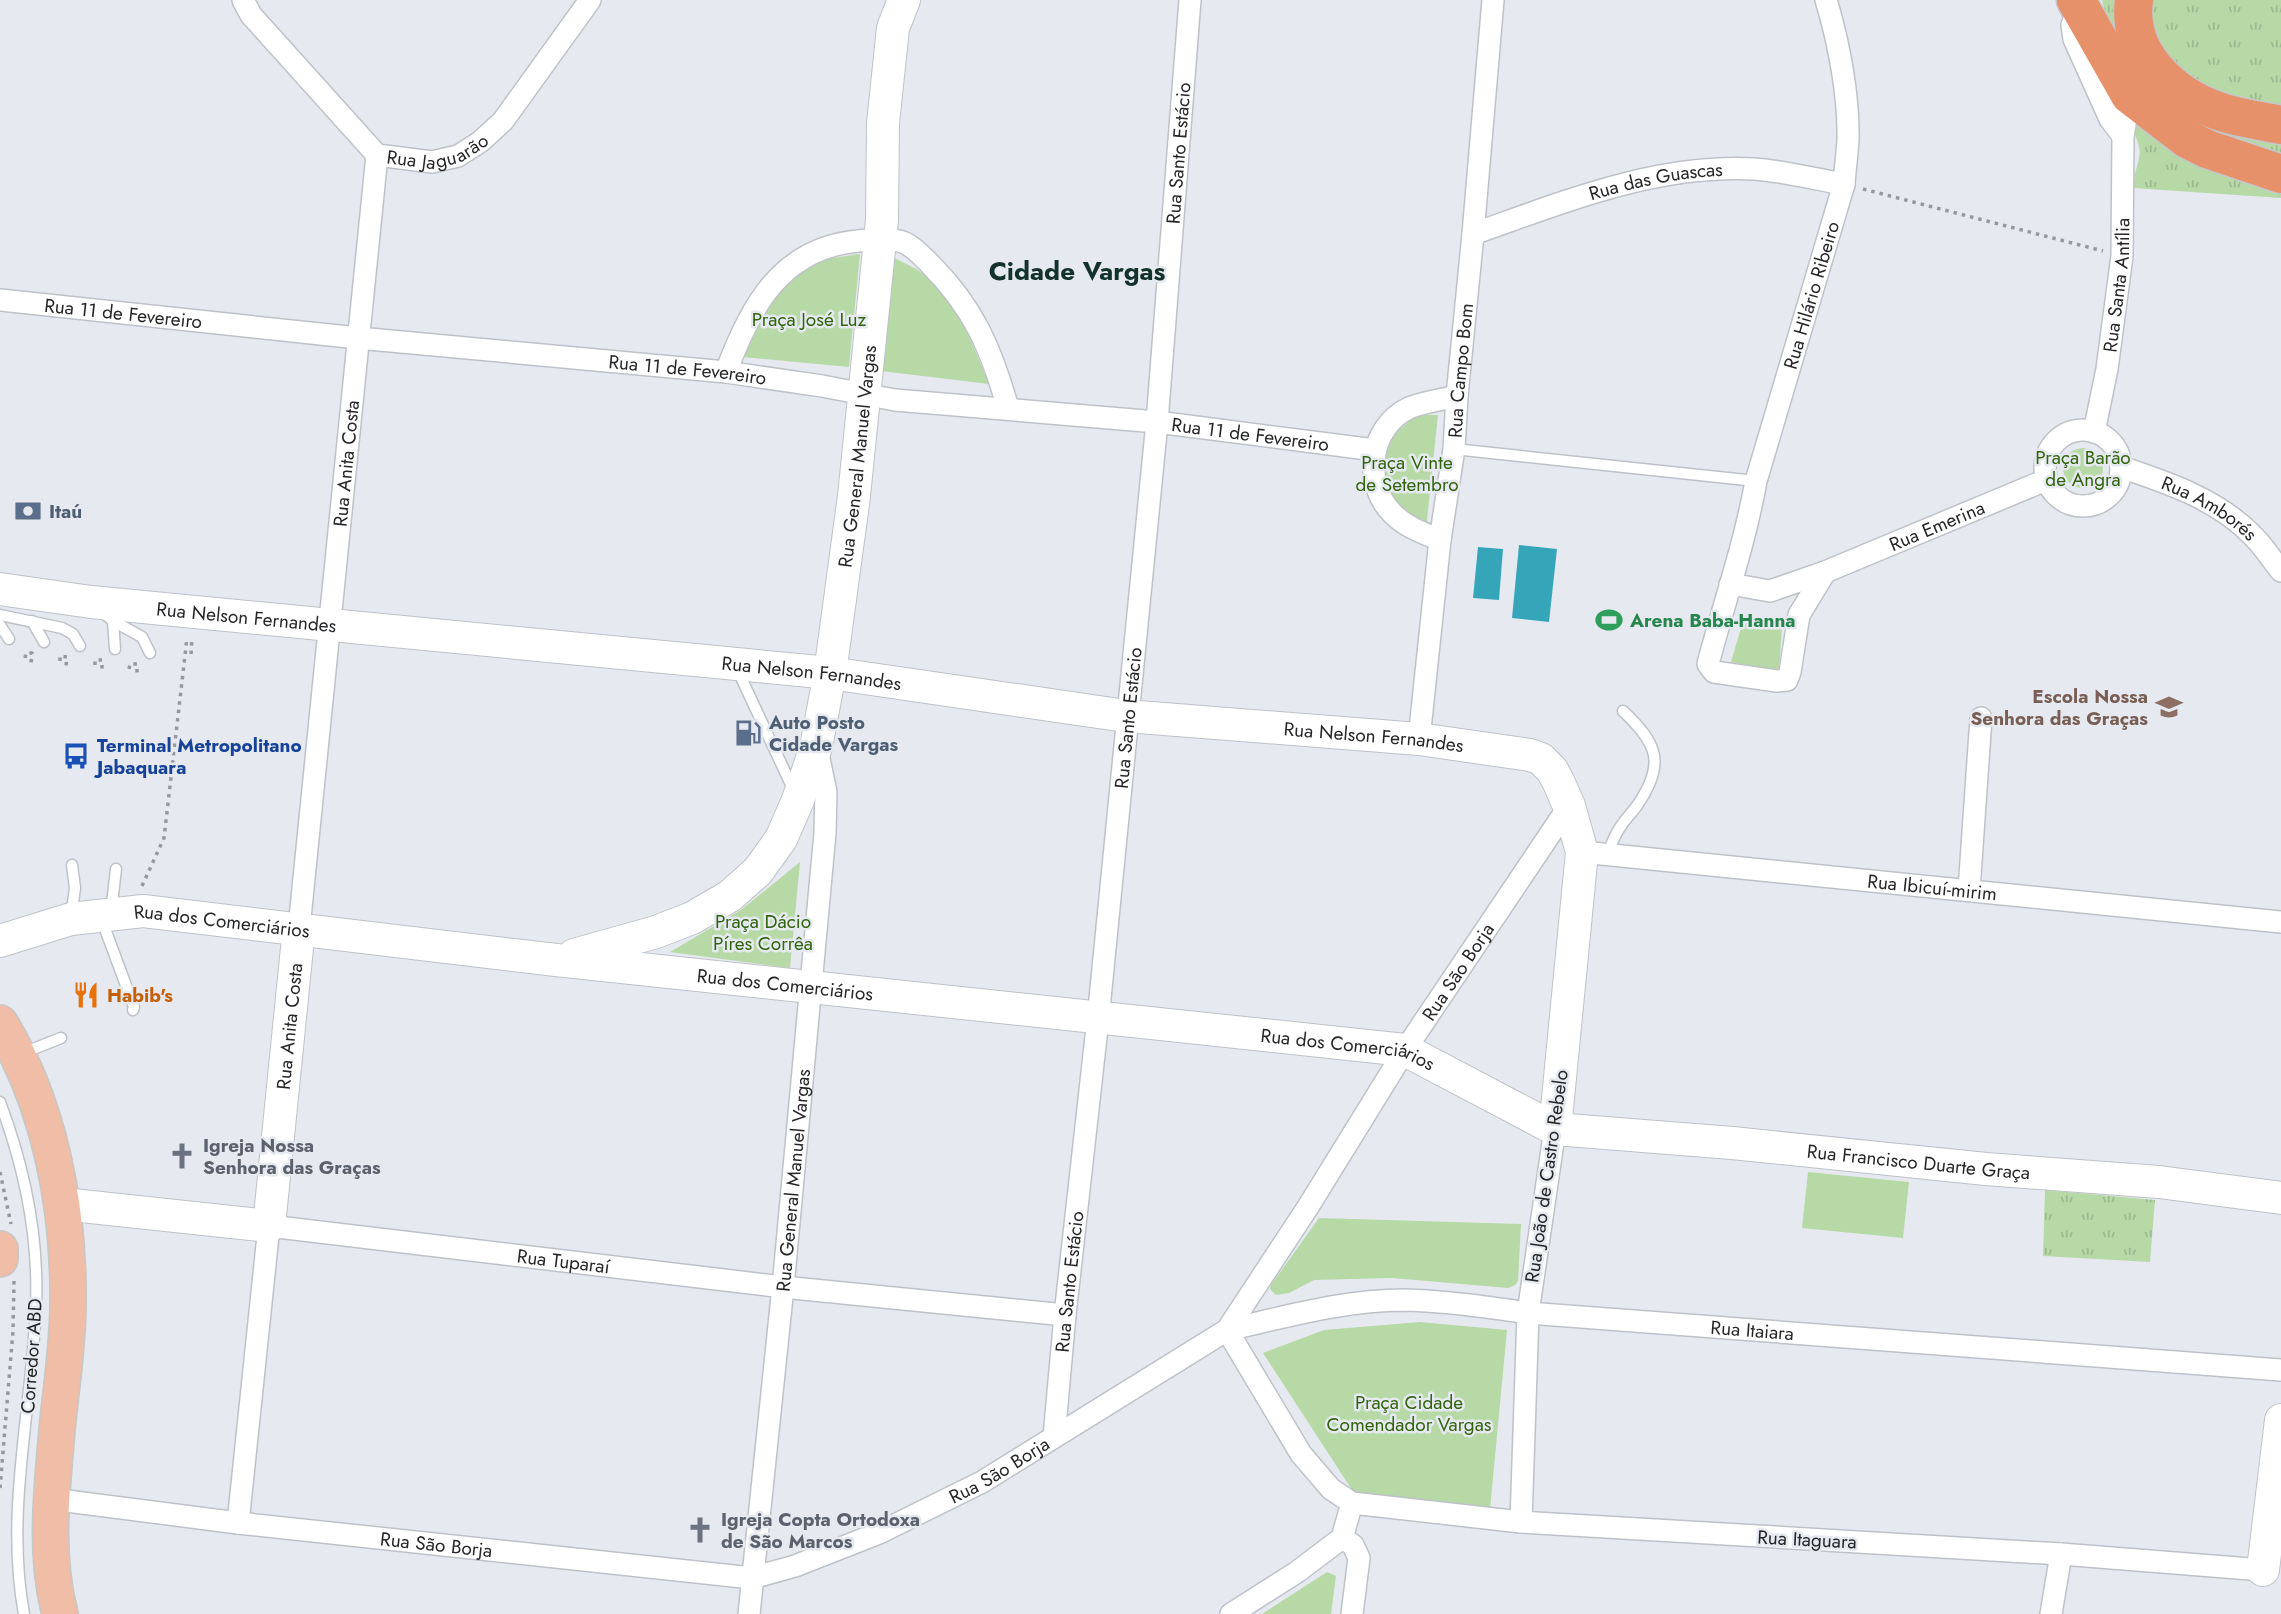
<svg xmlns="http://www.w3.org/2000/svg" width="2281" height="1614" font-family="Jost,sans-serif">
  <defs>
    <pattern id="grass-tufts" width="24" height="20" patternUnits="userSpaceOnUse" patternTransform="scale(1.75)"><rect width="24" height="20" fill="#b6d9a6"/><path d="M3 7l-1-3M5 7V3M7 7l1-3M15 17l-1-3M17 17v-4M19 17l1-3" fill="none" stroke="#9cba8f"/></pattern>
  </defs>
  <rect width="100%" height="100%" fill="#e6eaf0"/>
  <!-- grass -->
  <g fill="url(#grass-tufts)">
    <polygon points="2102,0 2119,0 2120,28 2281,137 2281,155 2246,147 2178,114 2107,20"/>
    <path d="M 2149,0 L 2281,0 L 2281,107 C 2235,95 2176,86 2155,38 C 2150,28 2151,12 2149,0 Z"/>
    <path d="M 2134,107 L 2281,182 L 2281,198 L 2133,188 C 2136,155 2148,159 2130,125 Z"/>
    <polygon points="2045,1190 2155,1200 2150,1262 2043,1256"/>
  </g>
  <!-- park -->
  <g fill="#b6d9a6">
    <polygon points="860,254 849,367 742,357 760,314 800,269 825,259"/>
    <path d="M 892,257 C 900,261 909,265 916,269 C 956,293 972,344 989,384 L 881,371 Z"/>
    <polygon points="1426,415 1438,415 1426,529 1398,512 1381,472 1391,437 1413,418"/>
    <circle cx="2083" cy="468" r="20"/>
    <polygon points="1744,618 1782,627 1779,671 1731,662"/>
    <polygon points="800,862 790,968 670,952 741,910"/>
    <polygon points="1808,1172 1909,1182 1903,1238 1802,1228"/>
    <polygon points="1319,1218 1521,1224 1518,1281 1515,1285 1508,1288 1392,1278 1314,1280 1289,1293 1276,1295 1270,1289 1271,1285"/>
    <polygon points="1420,1322 1507,1330 1490,1509 1356,1496 1263,1353 1324,1330"/>
    <polygon points="1327,1572 1336,1576 1331,1614 1262,1614"/>
  </g>
  <!-- water -->
  <g fill="#35a6b9">
    <polygon points="1519,545 1557,549 1549,622 1512,618"/>
    <polygon points="1478,547 1503,549 1499,600 1473,598"/>
  </g>
  <g fill="none" stroke-linecap="round" stroke-linejoin="round">
    <!-- lane casing -->
    <g stroke="#bec2c8" stroke-width="13">
      <g id="lane">
        <polyline points="1454,449 1756,481"/>
        <polyline points="101,611 113,621 142,637 150,653"/>
        <polyline points="0,615 62,628 73,634 80,646"/>
        <polyline points="32,621 44,642"/>
        <polyline points="113,621 115,649"/>
        <polyline points="0,625 9,639"/>
        <polyline points="737,669 794,791"/>
        <path d="M 1607,855 C 1611,845 1615,834 1621,826 C 1626,818 1633,812 1638,804 C 1666,763 1657,743 1623,711"/>
        <polyline points="111,912 116,869"/>
        <polyline points="71,917 75,888 72,865"/>
        <polyline points="101,918 134,1007 133,1010"/>
        <polyline points="23,1053 61,1038"/>
        <path d="M 0,1102 C 25,1169 39,1235 36,1306 C 32,1408 5,1512 24,1614"/>
      </g>
    </g>
    <!-- street casing -->
    <g stroke="#bec2c8" stroke-width="24">
      <g id="street">
        <path id="s1" d="M 243,0 L 251,15 L 377,155 L 432,162 L 458,156 L 480,142 L 503,121 L 590,0"/>
        <polyline points="2079,8 2072,25 2074,39 2110,119 2123,136"/>
        <path id="s2" d="M 1473,234 C 1564,202 1655,164 1754,169 C 1783,171 1814,179 1844,184"/>
        <path id="s3" d="M 0,300 L 358,338 L 726,372 L 822,386 L 895,400 L 1157,422 L 1375,450"/>
        <path d="M 726,372 C 750,307 781,248 858,241 C 873,239 891,237 905,243 C 914,247 923,257 930,264 C 974,308 991,349 1008,408"/>
        <circle cx="2083" cy="468" r="38"/>
        <path id="s4" d="M 2094,432 L 2107,369 L 2122,256 L 2123,136 L 2130,95"/>
        <path id="s5" d="M 2121,467 C 2169,483 2219,500 2254,537 C 2264,547 2272,560 2281,571"/>
        <path d="M 1440,540 C 1423,533 1406,527 1393,514 C 1362,484 1369,427 1409,408 C 1424,402 1441,400 1457,396"/>
        <path id="s6" d="M 1825,572 L 2046,480"/>
        <path id="s7" d="M 1730,584 L 1770,591 L 1825,572 L 1799,615 L 1790,672 L 1787,680 L 1777,681 L 1714,672 L 1708,664 C 1724,603 1745,543 1756,481 L 1844,184 C 1845,170 1847,155 1848,140 C 1849,96 1839,43 1826,0"/>
        <path id="s8" d="M 1419,739 L 1440,540 L 1454,449 L 1457,396 L 1473,234 L 1493,0"/>
        <path id="s9" d="M 1582,852 L 2281,922"/>
        <polyline points="1969,890 1981,718"/>
        <path id="s10" d="M 299,928 L 377,155"/>
        <path id="s11" d="M 1054,1437 L 1065,1315 L 1098,1019 L 1157,422 L 1190,0"/>
        <path id="s12" d="M 51,1499 L 238,1523 L 752,1578 L 795,1566 L 879,1533 L 982,1482 L 1227,1330 L 1308,1207 L 1405,1050 L 1569,806"/>
        <polyline points="1521,1522 1528,1313 1555,1129"/>
        <path id="s13" d="M 238,1523 L 269,1226 L 783,1287 L 1065,1315"/>
        <polyline points="1342,1538 1353,1545 1359,1558 1352,1614"/>
        <path id="s14" d="M 2263,1570 L 2061,1554 L 1521,1522 L 1352,1503 L 1331,1489 L 1301,1454 L 1227,1330 C 1285,1317 1344,1300 1404,1300 C 1446,1301 1487,1307 1528,1313 L 2281,1370"/>
        <path id="s15" d="M 749,1614 L 783,1287 L 825,833 L 826,792 L 817,749"/>
        <polyline points="1231,1614 1297,1572 1342,1538 1352,1503"/>
        <polyline points="2051,1614 2061,1554"/>
      </g>
    </g>
    <!-- secondary casing -->
    <g stroke="#bec2c8" stroke-width="34">
      <g id="secondary">
        <path id="s16" d="M 0,589 L 91,602 L 830,673 L 1126,716 L 1419,739 L 1530,755 L 1541,759 L 1552,770 L 1559,783 L 1569,806 L 1582,852 L 1555,1129"/>
        <path id="s17" d="M 0,941 L 71,919 L 143,911 L 556,960 L 1405,1050 L 1555,1129 L 1732,1143 L 1986,1169 L 2159,1182 L 2281,1198"/>
        <path id="s18" d="M 574,955 L 656,932 L 692,918 L 730,896 L 758,871 L 781,839 L 798,800 L 816,747 L 830,673 L 854,496 L 882,220 L 883,123 L 893,28 L 904,0"/>
        <path id="s19" d="M 63,1204 L 269,1226 L 299,928"/>
        <polyline points="2263,1570 2281,1420"/>
      </g>
    </g>
    <!-- primary casing -->
    <g stroke="#c6c7c7" stroke-width="38">
      <g id="primary">
        <path d="M 0,1023 C 50,1105 69,1207 68,1303 C 68,1345 61,1388 57,1430 C 52,1491 44,1553 60,1614"/>
        <polyline points="0,1249 0,1259"/>
      </g>
    </g>
    <!-- highway casing -->
    <g stroke="#c6c7c7" stroke-width="41">
      <g id="highway">
        <polyline points="2076,0 2130,95 2187,139 2207,149 2281,174"/>
        <path d="M 2134,0 C 2126,57 2177,100 2228,114 C 2245,119 2263,121 2281,125"/>
      </g>
    </g>
    <!-- path -->
    <g stroke="#95989c" stroke-width="3.5" stroke-dasharray="3.5 5" stroke-linecap="butt">
      <polyline points="1863,189 2103,251"/>
      <polyline points="191,654 192,638"/>
      <polyline points="25,658 26,653 32,653 31,663"/>
      <polyline points="60,661 60,656 67,657 66,666"/>
      <polyline points="95,665 95,660 102,660 102,670"/>
      <polyline points="129,669 130,664 137,664 137,673"/>
      <polyline points="142,886 164,838 187,638"/>
      <polyline points="0,1172 11,1224"/>
      <polyline points="0,1488 13,1331 14,1281"/>
    </g>
    <!-- lane -->
    <use href="#lane" stroke="#fff" stroke-width="10"/>
    <!-- street -->
    <use href="#street" stroke="#fff" stroke-width="21"/>
    <!-- secondary -->
    <use href="#secondary" stroke="#fff" stroke-width="32"/>
    <!-- primary -->
    <use href="#primary" stroke="#f0bda6" stroke-width="35"/>
    <!-- highway -->
    <use href="#highway" stroke="#e6916a" stroke-width="38"/>
  </g>
  <!-- icons -->
  <defs>
    <g id="bank-bare" transform="scale(2.1)"><path d="M-6-4H6V4H-6ZM0-2.3a2.3 2.3 0 1 0 0 4.6a2.3 2.3 0 1 0 0-4.6Z" fill="#5c6f8a" stroke="#e6eaf0" stroke-width="2.5" paint-order="stroke"/></g>
    <g id="stadium-bare" transform="scale(2.1)"><path d="M0-5a6.5 5 0 1 0 0 10a6.5 5 0 1 0 0-10ZM-3.5-1.8h7v3.6h-7Z" fill="#2e9e5b" stroke="#e6eaf0" stroke-width="2.5" paint-order="stroke"/></g>
    <g id="school-bare" transform="scale(2.1)"><path d="M0-5L7-2L0 1L-7-2ZM-4 1L0 2.5L4 1V4Q0 6-4 4Z" fill="#8d6e63" stroke="#e6eaf0" stroke-width="2.5" paint-order="stroke"/></g>
    <g id="fuel-bare" transform="scale(2.1)"><path d="M-5.5-6h7V0h2V4h1.3V-2.5L3-4.5l.8-.8L6-3V5H2.5V1h-1V6h-7ZM-4.2-4.7v3.2H.2V-4.7Z" fill="#5c6f8a" stroke="#e6eaf0" stroke-width="2.5" paint-order="stroke"/></g>
    <g id="bus-bare" transform="scale(2.1)"><path d="M-5-6H5V4H4V6H2V4H-2V6H-4V4H-5ZM-3.5-4V0h7V-4ZM-3.5 1.2v1.5H-2V1.2ZM2 1.2v1.5H3.5V1.2Z" fill="#1a4fb4" stroke="#e6eaf0" stroke-width="2.5" paint-order="stroke"/></g>
    <g id="restaurant-bare" transform="scale(2.1)"><path d="M-5-6h1v4h1v-4h1v4h1v-4h1v5L-1.5 .5V6h-2V.5L-5-1ZM5-6V6H3V1.5H1.5Q1.5-4 5-6Z" fill="#e8710a" stroke="#e6eaf0" stroke-width="2.5" paint-order="stroke"/></g>
    <g id="church-bare" transform="scale(2.1)"><path d="M-1.2-6h2.4v3.5h3.3v2.4h-3.3V6h-2.4V-.1h-3.3v-2.4h3.3Z" fill="#6b7280" stroke="#e6eaf0" stroke-width="2.5" paint-order="stroke"/></g>
  </defs>
  <g fill-rule="evenodd">
    <use href="#bank-bare" x="28" y="511"/>
    <use href="#stadium-bare" x="1609" y="620"/>
    <use href="#school-bare" x="2169" y="707"/>
    <use href="#fuel-bare" x="748" y="733"/>
    <use href="#bus-bare" x="76" y="756"/>
    <use href="#restaurant-bare" x="86" y="995"/>
    <use href="#church-bare" x="182" y="1156"/>
    <use href="#church-bare" x="700" y="1530"/>
  </g>
  <g text-anchor="middle" stroke-width="5" stroke-linejoin="round" paint-order="stroke">
    <!-- street labels -->
    <g font-size="19" fill="#252628" stroke="#e6eaf0">
      <text dy="7" stroke="none"><textPath href="#s1" startOffset="268">Rua Jaguarão</textPath></text>
      <text dy="7" stroke="none"><textPath href="#s11" startOffset="1290">Rua Santo Estácio</textPath></text>
      <text dy="7" stroke="none"><textPath href="#s2" startOffset="191">Rua das Guascas</textPath></text>
      <text dy="7" stroke="none"><textPath href="#s4" startOffset="149">Rua Santa Antília</textPath></text>
      <text dy="7" stroke="none"><textPath href="#s7" startOffset="682">Rua Hilário Ribeiro</textPath></text>
      <text dy="7" stroke="none"><textPath href="#s3" startOffset="124">Rua 11 de Fevereiro</textPath></text>
      <text dy="7" stroke="none"><textPath href="#s3" startOffset="691">Rua 11 de Fevereiro</textPath></text>
      <text dy="7" stroke="none"><textPath href="#s8" startOffset="371">Rua Campo Bom</textPath></text>
      <text dy="7" stroke="none"><textPath href="#s3" startOffset="1258">Rua 11 de Fevereiro</textPath></text>
      <text dy="7" stroke="none"><textPath href="#s18" startOffset="637">Rua General Manuel Vargas</textPath></text>
      <text dy="7" stroke="none"><textPath href="#s10" startOffset="467">Rua Anita Costa</textPath></text>
      <text dy="7" stroke="none"><textPath href="#s5" startOffset="98">Rua Amborés</textPath></text>
      <text dy="7" stroke="none"><textPath href="#s6" startOffset="121">Rua Emerina</textPath></text>
      <text dy="7" stroke="none"><textPath href="#s16" startOffset="248">Rua Nelson Fernandes</textPath></text>
      <text dy="7" stroke="none"><textPath href="#s16" startOffset="816">Rua Nelson Fernandes</textPath></text>
      <text dy="7" stroke="none"><textPath href="#s11" startOffset="723">Rua Santo Estácio</textPath></text>
      <text dy="7" stroke="none"><textPath href="#s16" startOffset="1382">Rua Nelson Fernandes</textPath></text>
      <text dy="7" stroke="none"><textPath href="#s9" startOffset="352">Rua Ibicuí-mirim</textPath></text>
      <text dy="7" stroke="none"><textPath href="#s17" startOffset="226">Rua dos Comerciários</textPath></text>
      <text dy="7" stroke="none"><textPath href="#s12" startOffset="1670">Rua São Borja</textPath></text>
      <text dy="7" stroke="none"><textPath href="#s17" startOffset="793">Rua dos Comerciários</textPath></text>
      <text dy="7" stroke="none"><textPath href="#s19" startOffset="408">Rua Anita Costa</textPath></text>
      <text dy="7" stroke="none"><textPath href="#s17" startOffset="1360">Rua dos Comerciários</textPath></text>
      <text dy="7" stroke="none"><textPath href="#s17" startOffset="1951">Rua Francisco Duarte Graça</textPath></text>
      <text transform="translate(1546 1176) rotate(-82)" y="7">Rua João de Castro Rebelo</text>
      <text dy="7" stroke="none"><textPath href="#s15" startOffset="436">Rua General Manuel Vargas</textPath></text>
      <text dy="7" stroke="none"><textPath href="#s13" startOffset="595">Rua Tuparaí</textPath></text>
      <text dy="7" stroke="none"><textPath href="#s11" startOffset="156">Rua Santo Estácio</textPath></text>
      <text dy="7" stroke="none"><textPath href="#s14" startOffset="1659">Rua Itaiara</textPath></text>
      <text transform="translate(31 1356) rotate(-86)" y="7">Corredor ABD</text>
      <text dy="7" stroke="none"><textPath href="#s12" startOffset="976">Rua São Borja</textPath></text>
      <text transform="translate(1807 1539) rotate(3)" y="7">Rua Itaguara</text>
      <text dy="7" stroke="none"><textPath href="#s12" startOffset="388">Rua São Borja</textPath></text>
    </g>
    <!-- park labels -->
    <g font-size="19" fill="#32640e" stroke="#e6eaf0">
      <text x="809" y="326">Praça José Luz</text>
      <text x="2083" y="464">Praça Barão<tspan x="2083" dy="22">de Angra</tspan></text>
      <text x="1407" y="469">Praça Vinte<tspan x="1407" dy="22">de Setembro</tspan></text>
      <text x="763" y="928">Praça Dácio<tspan x="763" dy="22">Píres Corrêa</tspan></text>
      <text x="1409" y="1409">Praça Cidade<tspan x="1409" dy="22">Comendador Vargas</tspan></text>
    </g>
    <!-- service labels -->
    <g font-size="19" font-weight="bold" fill="#4e5e75" stroke="#e6eaf0" text-anchor="start">
      <text x="49" y="518">Itaú</text>
      <text x="769" y="729">Auto Posto<tspan x="769" dy="22">Cidade Vargas</tspan></text>
    </g>
    <!-- leisure labels -->
    <g font-size="19" font-weight="bold" fill="#27864d" stroke="#e6eaf0" text-anchor="start">
      <text x="1630" y="627">Arena Baba-Hanna</text>
    </g>
    <!-- education labels -->
    <g font-size="19" font-weight="bold" fill="#785e54" stroke="#e6eaf0" text-anchor="end">
      <text x="2148" y="703">Escola Nossa<tspan x="2148" dy="22">Senhora das Graças</tspan></text>
    </g>
    <!-- transit labels -->
    <g font-size="19" font-weight="bold" fill="#164399" stroke="#e6eaf0" text-anchor="start">
      <text x="97" y="752">Terminal Metropolitano<tspan x="97" dy="22">Jabaquara</tspan></text>
    </g>
    <!-- food labels -->
    <g font-size="19" font-weight="bold" fill="#c56008" stroke="#e6eaf0" text-anchor="start">
      <text x="107" y="1002">Habib's</text>
    </g>
    <!-- worship labels -->
    <g font-size="19" font-weight="bold" fill="#5b616d" stroke="#e6eaf0" text-anchor="start">
      <text x="203" y="1152">Igreja Nossa<tspan x="203" dy="22">Senhora das Graças</tspan></text>
      <text x="721" y="1526">Igreja Copta Ortodoxa<tspan x="721" dy="22">de São Marcos</tspan></text>
    </g>
    <!-- district labels -->
    <g font-size="26" font-weight="bold" fill="#12322b" stroke="#e6eaf0">
      <text x="1077" y="280">Cidade Vargas</text>
    </g>
  </g>
</svg>
